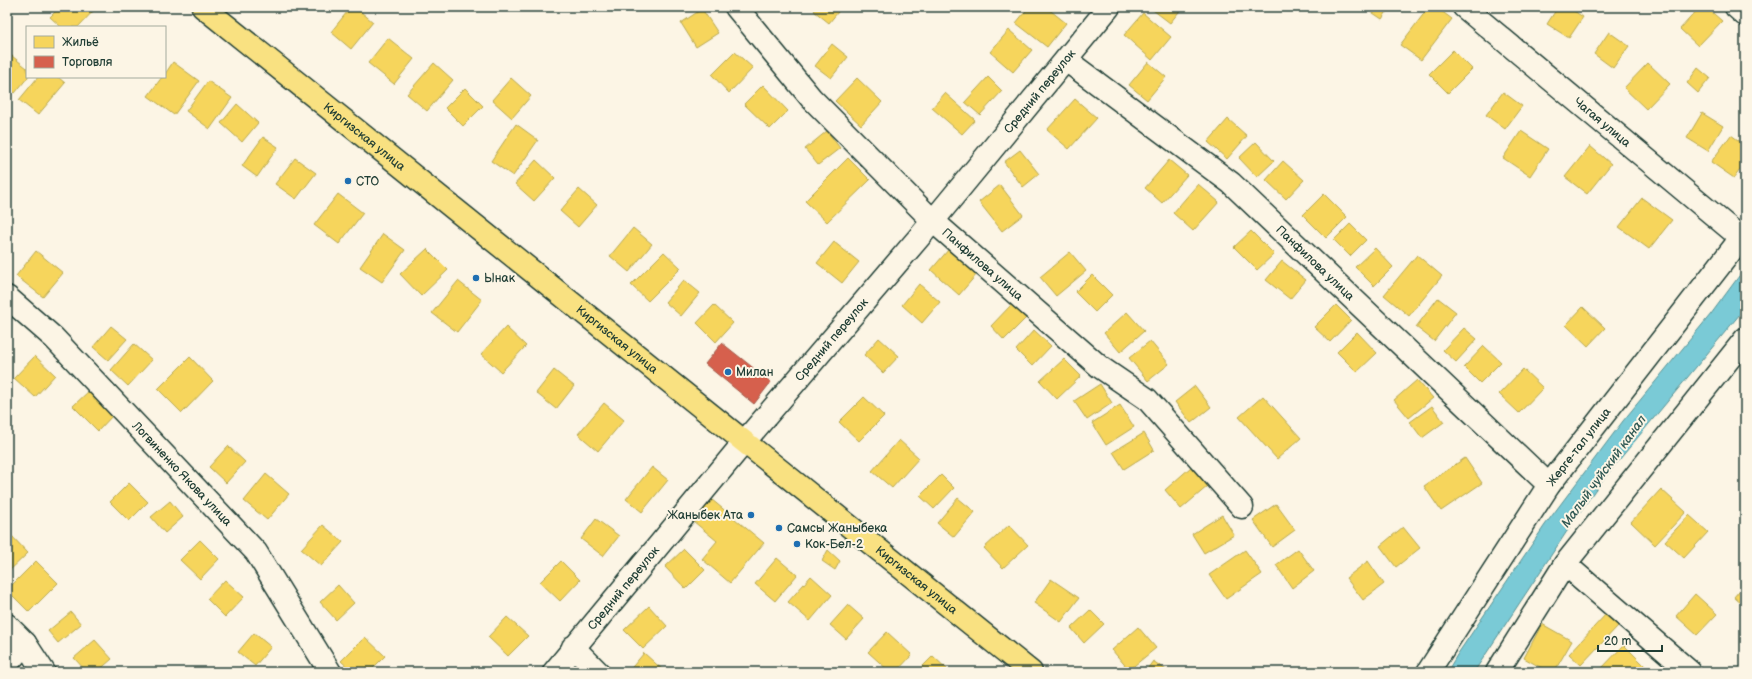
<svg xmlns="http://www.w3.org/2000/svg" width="1752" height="679" font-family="'Balsamiq Sans',sans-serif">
  <rect width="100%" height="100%" fill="#fcf5e5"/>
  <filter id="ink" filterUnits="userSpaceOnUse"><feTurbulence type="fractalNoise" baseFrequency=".025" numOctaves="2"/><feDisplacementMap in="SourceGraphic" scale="8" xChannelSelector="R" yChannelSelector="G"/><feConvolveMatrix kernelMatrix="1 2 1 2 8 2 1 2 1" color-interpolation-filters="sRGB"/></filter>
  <g filter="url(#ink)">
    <!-- water -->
    <polygon fill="#7acad6" stroke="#569295" points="1745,268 1745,308 1600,483 1579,513 1474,672 1447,672 1457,655 1545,525 1623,421 1711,314"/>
    <!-- homes -->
    <g fill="#f6d55c" stroke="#b6a750">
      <polygon points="60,7 97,7 78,27 61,27 50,17"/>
      <polygon points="351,7 355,7 373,22 351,49 331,32"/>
      <polygon points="817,7 842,7 829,23 814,11"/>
      <polygon points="1029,7 1046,7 1066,23 1047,47 1016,23"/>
      <polygon points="1149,7 1183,7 1170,23"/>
      <polygon points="1368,7 1390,7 1382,19 1367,9"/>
      <polygon points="1429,7 1436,7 1452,19 1421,60 1400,45"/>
      <polygon points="1558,7 1568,7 1583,17 1569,38 1547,24"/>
      <polygon points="1700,7 1706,7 1722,21 1698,46 1680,29"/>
      <polygon points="702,9 718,33 696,47 681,23"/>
      <polygon points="1143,13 1171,37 1152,60 1124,35"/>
      <polygon points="1009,30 1032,50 1013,72 990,52"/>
      <polygon points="1609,32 1629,46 1613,68 1594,54"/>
      <polygon points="388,38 414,59 394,84 368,63"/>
      <polygon points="832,44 848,57 831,78 815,66"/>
      <polygon points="1453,50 1472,69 1448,93 1429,74"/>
      <polygon points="7,52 27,68 28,77 15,93 7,87"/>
      <polygon points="735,52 753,68 729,93 712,75"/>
      <polygon points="173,62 199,81 174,115 148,96 162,77 165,77 165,74"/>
      <polygon points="1148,62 1166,77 1147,100 1129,85"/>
      <polygon points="434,63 453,80 427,111 407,94"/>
      <polygon points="1648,63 1670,84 1646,109 1624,88"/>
      <polygon points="1698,68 1710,78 1698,93 1687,83"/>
      <polygon points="38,77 58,77 65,83 38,115 19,100"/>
      <polygon points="988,77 1002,91 980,115 965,102"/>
      <polygon points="511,78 531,96 512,118 492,100"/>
      <polygon points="857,78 882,102 861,125 835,101"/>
      <polygon points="208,81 232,98 210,129 186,111"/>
      <polygon points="763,85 788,111 770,129 744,104"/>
      <polygon points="465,88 483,106 463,126 445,108"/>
      <polygon points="1503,92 1522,106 1505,129 1486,115"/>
      <polygon points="945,93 975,120 962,134 932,108"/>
      <polygon points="1075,99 1097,118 1069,149 1047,130"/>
      <polygon points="237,104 258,123 242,142 221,123"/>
      <polygon points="1702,113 1723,126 1708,151 1687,138"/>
      <polygon points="1228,119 1247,136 1227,159 1208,142"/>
      <polygon points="516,124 538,140 513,176 491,161"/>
      <polygon points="827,131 840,148 818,165 805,149"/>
      <polygon points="1521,131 1548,149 1530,176 1503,158"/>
      <polygon points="1731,135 1745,145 1745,163 1734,178 1711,162"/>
      <polygon points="263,137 278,147 257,177 242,166"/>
      <polygon points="1256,142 1274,161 1257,177 1239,158"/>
      <polygon points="1590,146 1611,164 1587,194 1565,177"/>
      <polygon points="1020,150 1039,174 1023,187 1004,162"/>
      <polygon points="295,158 316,173 296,199 275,184"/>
      <polygon points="848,158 870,180 827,222 805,201"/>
      <polygon points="536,160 555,178 534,201 515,184"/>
      <polygon points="1169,160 1187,175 1162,203 1145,188"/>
      <polygon points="1283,161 1304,180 1286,199 1266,180"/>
      <polygon points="1198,184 1219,202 1193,231 1173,213"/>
      <polygon points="1000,185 1023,215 1002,231 979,202"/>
      <polygon points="579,189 597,205 578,227 560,211"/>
      <polygon points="338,194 363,213 339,244 314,225"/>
      <polygon points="1324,194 1347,217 1326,238 1303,215"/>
      <polygon points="1642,198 1672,220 1649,249 1619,227"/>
      <polygon points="1350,224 1366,240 1350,256 1334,240"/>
      <polygon points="633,228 652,244 629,272 610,256"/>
      <polygon points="1251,231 1274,254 1257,270 1234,247"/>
      <polygon points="383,234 405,250 382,282 360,267"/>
      <polygon points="834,242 859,262 842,283 817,263"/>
      <polygon points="1375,248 1393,267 1374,286 1355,267"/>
      <polygon points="427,249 448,270 421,296 400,274"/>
      <polygon points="949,249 977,274 959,295 931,270"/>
      <polygon points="36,251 63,273 43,297 16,276"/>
      <polygon points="664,252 681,268 648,301 631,285"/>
      <polygon points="1070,252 1086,271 1056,296 1040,277"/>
      <polygon points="1417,255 1442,276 1409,316 1384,295"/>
      <polygon points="1282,261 1306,280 1290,299 1266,280"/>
      <polygon points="1092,275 1112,295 1095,312 1075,292"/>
      <polygon points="684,280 700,293 681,316 665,302"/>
      <polygon points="458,281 482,300 457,332 432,313"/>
      <polygon points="919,284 940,302 922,323 902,305"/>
      <polygon points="1438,298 1456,312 1434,341 1416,327"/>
      <polygon points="1012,304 1026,318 1004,340 991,326"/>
      <polygon points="714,305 733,323 716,342 697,323"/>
      <polygon points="1336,305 1351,320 1330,342 1314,327"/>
      <polygon points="1583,307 1605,328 1588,346 1566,325"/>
      <polygon points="1127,312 1144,331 1120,352 1104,333"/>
      <polygon points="111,326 127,339 108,360 93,347"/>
      <polygon points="506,327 526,346 501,372 481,354"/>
      <polygon points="1464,328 1477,339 1456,362 1443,350"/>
      <polygon points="1034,330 1051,346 1032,366 1016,350"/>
      <polygon points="1357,332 1377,353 1357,372 1337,352"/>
      <polygon points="879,338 899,356 883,373 864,355"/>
      <polygon points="1150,341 1169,364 1148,381 1129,358"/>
      <polygon points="134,344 152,360 128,386 111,370"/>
      <polygon points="1484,346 1501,362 1480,383 1464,367"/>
      <polygon points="35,356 55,375 35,397 14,378"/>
      <polygon points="190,357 213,381 182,413 158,389"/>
      <polygon points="1064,359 1081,376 1057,399 1040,381"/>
      <polygon points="1523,369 1543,388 1519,413 1499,394"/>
      <polygon points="554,370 574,386 556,409 536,393"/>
      <polygon points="1417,380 1433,398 1409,418 1394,400"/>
      <polygon points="1100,384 1112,403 1087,420 1074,401"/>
      <polygon points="1195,386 1211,407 1191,423 1175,402"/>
      <polygon points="90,390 114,414 98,431 73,406"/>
      <polygon points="1263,396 1301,438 1277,459 1239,417"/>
      <polygon points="864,397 884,416 859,441 839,422"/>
      <polygon points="604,403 624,420 598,451 578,434"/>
      <polygon points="1120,405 1134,427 1106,445 1092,423"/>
      <polygon points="1432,406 1444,422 1422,438 1410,422"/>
      <polygon points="1144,433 1154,450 1124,469 1113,452"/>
      <polygon points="899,440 919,458 892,488 872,471"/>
      <polygon points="228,446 245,462 226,483 209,467"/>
      <polygon points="1465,458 1482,483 1441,511 1424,486"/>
      <polygon points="652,467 668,480 642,512 626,499"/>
      <polygon points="1191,467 1208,486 1181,509 1165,490"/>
      <polygon points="266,474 289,494 267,520 244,501"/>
      <polygon points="941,475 954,488 934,509 920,496"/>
      <polygon points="129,483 148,502 129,521 110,502"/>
      <polygon points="1661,489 1686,512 1655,545 1631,522"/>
      <polygon points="958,498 975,512 954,537 937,523"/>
      <polygon points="711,499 764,543 730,583 702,559 717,541 693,521"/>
      <polygon points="170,501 183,517 165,533 151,517"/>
      <polygon points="1276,504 1295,530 1272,547 1253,520"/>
      <polygon points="1222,515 1234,535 1204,553 1192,534"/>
      <polygon points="1689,515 1708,532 1684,558 1665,541"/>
      <polygon points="596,519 619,536 603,556 581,539"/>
      <polygon points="323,525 343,542 321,566 301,549"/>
      <polygon points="1009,525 1028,545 1003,568 984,548"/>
      <polygon points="1403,527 1420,548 1396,567 1380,546"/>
      <polygon points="9,533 28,553 7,573 7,535"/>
      <polygon points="200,540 219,559 200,579 180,560"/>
      <polygon points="684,549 705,570 686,589 665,567"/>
      <polygon points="1298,549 1314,571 1292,588 1276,565"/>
      <polygon points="828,550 840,561 835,570 822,561"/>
      <polygon points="1245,550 1262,574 1226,599 1209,575"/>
      <polygon points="777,558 797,575 775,601 755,584"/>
      <polygon points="36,561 58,583 29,612 7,590"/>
      <polygon points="561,561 580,580 560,601 540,582"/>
      <polygon points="1368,561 1384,584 1363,600 1346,578"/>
      <polygon points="811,576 832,595 810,621 788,602"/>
      <polygon points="1051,579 1079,598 1061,622 1034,603"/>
      <polygon points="225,580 244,597 225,617 207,599"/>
      <polygon points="1745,584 1745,607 1734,597"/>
      <polygon points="338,585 354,603 336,620 320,602"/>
      <polygon points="1695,594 1717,614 1697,635 1676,616"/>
      <polygon points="848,605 864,619 846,639 830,625"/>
      <polygon points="649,606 667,626 643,649 624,630"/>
      <polygon points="1090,610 1104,624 1084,643 1071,628"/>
      <polygon points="71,612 81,624 58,643 48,631"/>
      <polygon points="1606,614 1618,626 1581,665 1569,654"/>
      <polygon points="507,617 528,636 508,656 488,637"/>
      <polygon points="1542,624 1572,641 1554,672 1549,672 1524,658"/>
      <polygon points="1138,627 1156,648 1129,670 1112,650"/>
      <polygon points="887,632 912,655 896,672 890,672 868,652"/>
      <polygon points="254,633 271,647 255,666 238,652"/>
      <polygon points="365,637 385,656 369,672 353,672 341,661"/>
      <polygon points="95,640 112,659 97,672 87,672 74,658"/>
      <polygon points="1624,645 1648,669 1645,672 1604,672 1601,669"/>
      <polygon points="644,653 665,672 628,672"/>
      <polygon points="933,656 950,672 917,672"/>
      <polygon points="1153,661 1169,672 1145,672"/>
    </g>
    <!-- shops -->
    <polygon fill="#d6604d" stroke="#9f5646" points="722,343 771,382 754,404 705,364"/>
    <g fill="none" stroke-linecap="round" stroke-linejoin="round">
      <!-- minor casing -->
      <g stroke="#1f3d34" stroke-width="25">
        <g id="minor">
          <path id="s1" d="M 736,7 L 811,98 L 933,221 L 1100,367 L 1147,399 L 1242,507"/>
          <path id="s2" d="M 1464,7 L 1740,237"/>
          <polyline points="1736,7 1745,15"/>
          <path id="s3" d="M 1066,60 L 1231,183 L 1549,485"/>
          <path id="s4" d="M 7,297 L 54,338 L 256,552 L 330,672"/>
          <polyline points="1565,564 1690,672"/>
          <polyline points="7,625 25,643 44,672"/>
          <polyline points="573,647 598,672"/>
          <polyline points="7,664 25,643"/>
          <path id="s5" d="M 554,672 L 745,441 L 933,221 L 1109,7"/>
          <path id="s6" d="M 1428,672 L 1549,485 L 1745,233"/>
          <polyline points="1497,672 1565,564 1745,339"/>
        </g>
      </g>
      <!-- major casing -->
      <g stroke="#1f3d34" stroke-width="25">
        <g id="major">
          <path id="s7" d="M 203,7 L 1031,672"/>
        </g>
      </g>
      <!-- minor -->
      <use href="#minor" stroke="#fcf5e5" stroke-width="22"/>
      <!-- major -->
      <use href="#major" stroke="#f9e181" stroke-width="22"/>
    </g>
  </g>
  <!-- markers -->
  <g fill="#1f6fb2" stroke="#fcf5e5" stroke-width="1.5">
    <circle cx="348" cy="181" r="4"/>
    <circle cx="476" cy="278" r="4"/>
    <circle cx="728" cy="372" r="4"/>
    <circle cx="751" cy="515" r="4"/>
    <circle cx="779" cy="528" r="4"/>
    <circle cx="797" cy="544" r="4"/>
  </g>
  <g text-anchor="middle" stroke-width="4" stroke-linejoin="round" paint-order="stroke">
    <!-- street labels -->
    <g font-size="12" fill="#1f3d34" stroke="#fcf5e5">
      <text dy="4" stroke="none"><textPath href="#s5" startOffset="757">Средний переулок</textPath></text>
      <text dy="4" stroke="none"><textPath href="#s2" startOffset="180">Чагая улица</textPath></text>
      <text dy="4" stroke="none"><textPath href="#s7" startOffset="207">Киргизская улица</textPath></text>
      <text dy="4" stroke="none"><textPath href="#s3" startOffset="322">Панфилова улица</textPath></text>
      <text dy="4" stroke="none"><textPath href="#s1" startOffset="357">Панфилова улица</textPath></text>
      <text dy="4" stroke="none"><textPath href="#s7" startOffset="531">Киргизская улица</textPath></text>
      <text dy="4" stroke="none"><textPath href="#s5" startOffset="433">Средний переулок</textPath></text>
      <text dy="4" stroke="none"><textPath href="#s6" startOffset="271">Жерге-тал улица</textPath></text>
      <text dy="4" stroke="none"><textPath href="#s4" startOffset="249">Логвиненко Якова улица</textPath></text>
      <text dy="4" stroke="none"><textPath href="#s7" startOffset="915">Киргизская улица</textPath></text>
      <text dy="4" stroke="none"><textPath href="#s5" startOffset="109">Средний переулок</textPath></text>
    </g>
    <!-- poi labels -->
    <g font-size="12" fill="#1f3d34" stroke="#fcf5e5" text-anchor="start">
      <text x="356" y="185">СТО</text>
      <text x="484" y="282">Ынак</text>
      <text x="736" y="376">Милан</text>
      <text x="743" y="519" text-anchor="end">Жаныбек Ата</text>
      <text x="787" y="532">Самсы Жаныбека</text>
      <text x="805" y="548">Кок-Бел-2</text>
    </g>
    <!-- water labels -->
    <g font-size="13" font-style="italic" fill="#315954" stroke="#fcf5e5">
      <text transform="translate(1603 471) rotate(-54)" y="5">Малый чуйский канал</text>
    </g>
  </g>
  <!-- margin -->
  <rect width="1752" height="679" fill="none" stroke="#fcf5e5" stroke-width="24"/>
  <rect x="12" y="12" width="1728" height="655" fill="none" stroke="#1f3d34" stroke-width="1.5" filter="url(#ink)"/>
  <!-- legend -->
  <rect x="26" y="26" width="140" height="52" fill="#fcf5e5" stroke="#a4ab9e"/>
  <rect x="34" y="36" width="20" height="12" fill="#f6d55c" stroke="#a4ab9e"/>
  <text x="62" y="46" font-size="12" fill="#1f3d34">Жильё</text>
  <rect x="34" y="56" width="20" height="12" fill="#d6604d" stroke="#a4ab9e"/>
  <text x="62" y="66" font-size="12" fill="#1f3d34">Торговля</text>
  <!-- scale -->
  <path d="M1598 645v6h64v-6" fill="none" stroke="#1f3d34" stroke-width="2"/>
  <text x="1604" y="645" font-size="12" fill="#1f3d34" stroke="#fcf5e5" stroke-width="3" paint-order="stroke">20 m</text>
</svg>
